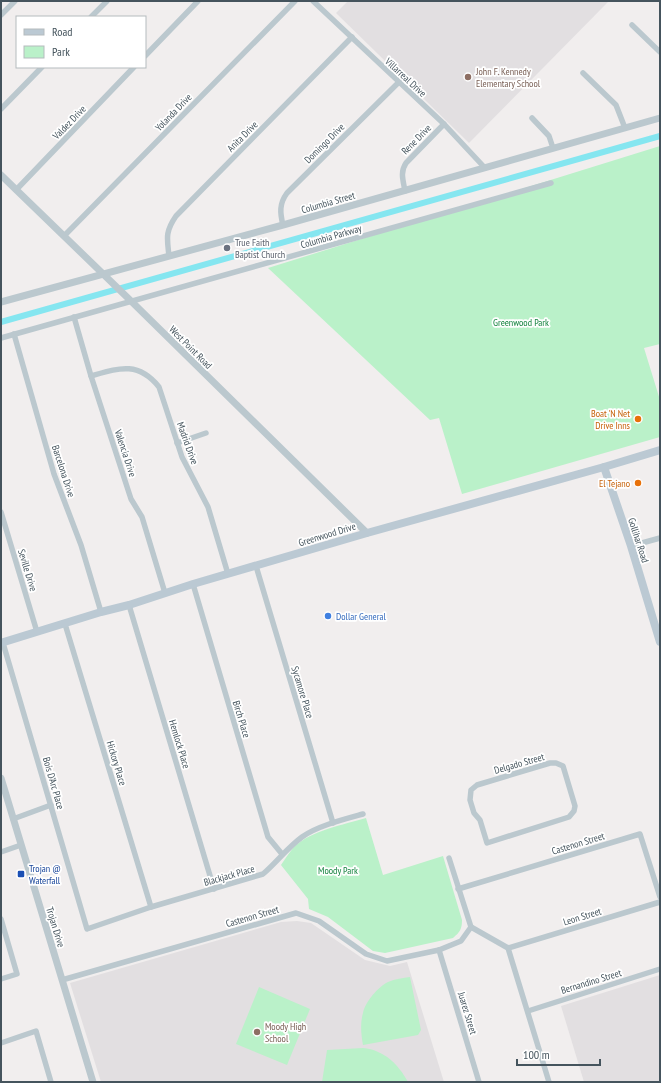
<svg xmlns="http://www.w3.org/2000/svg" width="661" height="1083" font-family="'PT Sans Narrow',sans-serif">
  <rect width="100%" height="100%" fill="#f1eeee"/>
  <!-- education -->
  <g fill="#e2dfe1">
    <polygon points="348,1 607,1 608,2 469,143 336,13"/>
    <polygon points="297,921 311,923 365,960 390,966 407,962 444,1082 101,1082 70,983 281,922"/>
    <polygon points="660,975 660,1082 584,1082 561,1006"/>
  </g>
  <!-- green -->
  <g fill="#baf1c9">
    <polygon points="660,146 660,344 644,348 660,400 660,437 462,494 439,418 430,420 268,268"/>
    <path d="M 366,818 L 383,875 L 443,856 L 462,920 C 462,929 460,932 453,938 L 385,953 L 373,951 L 328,917 L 309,909 L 308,899 L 281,865 C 285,859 289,853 294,847 C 312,830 343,825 366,818 Z"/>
    <path d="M 410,977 L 421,1030 L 418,1035 L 363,1045 C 361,1034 360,1023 363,1013 C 365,1002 378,987 388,982 C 395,979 403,978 410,977 Z"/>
    <polygon points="259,987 310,1009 287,1065 236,1044"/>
    <path d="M 363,1048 C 384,1050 398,1064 408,1082 L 322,1082 L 327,1050 Z"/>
  </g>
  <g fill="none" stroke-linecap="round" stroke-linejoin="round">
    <!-- canal -->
    <polyline stroke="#85e6f0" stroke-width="6" points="1,322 660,136"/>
    <!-- minor -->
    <g stroke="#bbc8ce" stroke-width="5.5">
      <polyline points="313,1 444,124 485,168"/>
      <polyline points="1,15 15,1"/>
      <polyline points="91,17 107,1"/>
      <polyline points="632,25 660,52"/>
      <polyline points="145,56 198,1"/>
      <polyline points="583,73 616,105 625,128"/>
      <polyline points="1,109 42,67"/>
      <polyline points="532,118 549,136 553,148"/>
      <polyline points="16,190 134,67"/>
      <path d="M 405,191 C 403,180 400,172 406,163 L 444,124"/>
      <path d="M 283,225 C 280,213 279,204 287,193 L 399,82"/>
      <polyline points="64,236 295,1"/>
      <path d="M 169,256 C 167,238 165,232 176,216 L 352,37"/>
      <polyline points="74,317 91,376 131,499 142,517 165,593"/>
      <polyline points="14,334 54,474 81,545 101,612"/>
      <polyline points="1,338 551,183"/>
      <path d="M 91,376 C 119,368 138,361 159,387 L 182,457 L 208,507 L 228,574"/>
      <polyline points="177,443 206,433"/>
      <polyline points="1,512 37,632"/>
      <polyline points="631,546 660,538"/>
      <polyline points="256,566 333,823"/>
      <polyline points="193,584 268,837 282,854"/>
      <polyline points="129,605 214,889"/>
      <polyline points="65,624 151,907"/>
      <path d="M 3,643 L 87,929 L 151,907 L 263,874 C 277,862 287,848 302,837 C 317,826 345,819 363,814"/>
      <polygon points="550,763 556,763 563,766 575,806 574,811 569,817 487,843 480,820 474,813 470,800 471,790 477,785"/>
      <polyline points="13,819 51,805"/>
      <polyline points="1,852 21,845"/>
      <polyline points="449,858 471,927 508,948 549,1082"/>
      <polyline points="458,889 640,834 660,897"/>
      <polyline points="1,919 17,974 1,979"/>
      <polyline points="508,948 660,902"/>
      <polyline points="439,950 479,1082"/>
      <polyline points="62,980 296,913 319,921 366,954 387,961 439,950 461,941 471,927"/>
      <polyline points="528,1011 660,969"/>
      <polyline points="1,1043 36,1031 51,1082"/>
    </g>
    <!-- tertiary -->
    <g stroke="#bbc8ce" stroke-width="7">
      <polyline points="1,175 131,301 367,533"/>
      <polyline points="1,302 283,225 660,118"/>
      <polyline points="1,778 93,1082"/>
    </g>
    <!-- secondary -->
    <g stroke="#bbc9d3" stroke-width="8">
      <polyline points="604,467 631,546 660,642"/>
      <polyline points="1,643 101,612 129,605 193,584 367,533 604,467 660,450"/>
    </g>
  </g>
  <!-- markers -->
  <g fill="#8d6e63" stroke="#fff" stroke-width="1.5">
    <circle cx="468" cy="77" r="4"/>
    <circle cx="257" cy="1032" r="4"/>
  </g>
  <circle fill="#6b7280" stroke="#fff" stroke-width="1.5" cx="227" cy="248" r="4"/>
  <g fill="#e8710a" stroke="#fff" stroke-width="1.5">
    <circle cx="638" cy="419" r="4"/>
    <circle cx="638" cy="483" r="4"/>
  </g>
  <circle fill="#3f7fe0" stroke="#fff" stroke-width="1.5" cx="328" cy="616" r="4"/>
  <rect fill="#1a4fb4" stroke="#fff" stroke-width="1.5" x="17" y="870" width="8" height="8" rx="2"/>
  <g text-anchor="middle" stroke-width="3.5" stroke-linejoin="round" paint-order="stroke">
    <!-- education labels -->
    <g font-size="10" fill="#785e54" stroke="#fff" text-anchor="start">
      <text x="476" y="75">John F. Kennedy<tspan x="476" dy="12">Elementary School</tspan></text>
      <text x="265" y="1030">Moody High<tspan x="265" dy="12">School</tspan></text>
    </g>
    <!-- street labels -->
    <g font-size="10" fill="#45545d" stroke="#fff">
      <text transform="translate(406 77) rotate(43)" y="4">Villarreal Drive</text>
      <text transform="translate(173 112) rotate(-46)" y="4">Yolanda Drive</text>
      <text transform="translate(69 122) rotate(-46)" y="4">Valdez Drive</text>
      <text transform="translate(242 136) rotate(-45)" y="4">Anita Drive</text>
      <text transform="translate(416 139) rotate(-45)" y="4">Rene Drive</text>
      <text transform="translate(324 143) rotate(-45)" y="4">Domingo Drive</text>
      <text transform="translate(328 202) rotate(-16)" y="4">Columbia Street</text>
      <text transform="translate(331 236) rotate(-16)" y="4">Columbia Parkway</text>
      <text transform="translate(191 347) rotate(45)" y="4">West Point Road</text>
      <text transform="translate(188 443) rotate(70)" y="4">Madrid Drive</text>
      <text transform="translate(126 453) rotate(72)" y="4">Valencia Drive</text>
      <text transform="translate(64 471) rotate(72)" y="4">Barcelona Drive</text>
      <text transform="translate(327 534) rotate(-17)" y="4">Greenwood Drive</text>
      <text transform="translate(639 540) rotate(72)" y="4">Gollihar Road</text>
      <text transform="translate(28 570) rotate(73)" y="4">Seville Drive</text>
      <text transform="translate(303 692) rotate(73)" y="4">Sycamore Place</text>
      <text transform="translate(242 719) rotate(73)" y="4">Birch Place</text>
      <text transform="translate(180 744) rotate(73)" y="4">Hemlock Place</text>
      <text transform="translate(117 763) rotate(73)" y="4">Hickory Place</text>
      <text transform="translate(519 763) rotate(-16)" y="4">Delgado Street</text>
      <text transform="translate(54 783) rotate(74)" y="4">Bois D'Arc Place</text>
      <text transform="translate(578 843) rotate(-17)" y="4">Castenon Street</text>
      <text transform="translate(229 875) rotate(-16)" y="4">Blackjack Place</text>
      <text transform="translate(252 916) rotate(-16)" y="4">Castenon Street</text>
      <text transform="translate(582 916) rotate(-17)" y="4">Leon Street</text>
      <text transform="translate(56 927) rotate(73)" y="4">Trojan Drive</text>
      <text transform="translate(591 981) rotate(-17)" y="4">Bernandino Street</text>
      <text transform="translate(468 1013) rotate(73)" y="4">Juarez Street</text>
    </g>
    <!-- worship labels -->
    <g font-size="10" fill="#5b616d" stroke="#fff" text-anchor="start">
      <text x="235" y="246">True Faith<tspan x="235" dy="12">Baptist Church</tspan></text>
    </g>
    <!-- park labels -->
    <g font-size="10" fill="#12823d" stroke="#fff">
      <text x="521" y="326">Greenwood Park</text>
      <text x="338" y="874">Moody Park</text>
    </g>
    <!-- food labels -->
    <g font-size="10" fill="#c56008" stroke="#fff" text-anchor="end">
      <text x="630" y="417">Boat 'N Net<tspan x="630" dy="12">Drive Inns</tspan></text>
      <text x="630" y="487">El Tejano</text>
    </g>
    <!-- shop labels -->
    <g font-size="10" fill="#366cbe" stroke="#fff" text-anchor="start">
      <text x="336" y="620">Dollar General</text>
    </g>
    <!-- transit labels -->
    <g font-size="10" fill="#164399" stroke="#fff" text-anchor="start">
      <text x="29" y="872">Trojan @<tspan x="29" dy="12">Waterfall</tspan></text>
    </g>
  </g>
  <!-- border -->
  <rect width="661" height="1083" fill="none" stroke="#45545d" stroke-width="4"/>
  <!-- legend -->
  <rect x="16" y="16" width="130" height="52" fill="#ffffff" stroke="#b5bbbe"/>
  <rect x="24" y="29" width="20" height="6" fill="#bbc9d3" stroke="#b5bbbe"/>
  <text x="52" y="36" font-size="12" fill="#45545d">Road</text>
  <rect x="24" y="46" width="20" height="12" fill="#baf1c9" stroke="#b5bbbe"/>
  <text x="52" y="56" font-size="12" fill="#45545d">Park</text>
  <!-- scale -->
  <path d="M517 1059v6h83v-6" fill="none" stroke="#45545d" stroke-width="2"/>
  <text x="523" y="1059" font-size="12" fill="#45545d" stroke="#ffffff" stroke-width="3" paint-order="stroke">100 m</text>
</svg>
